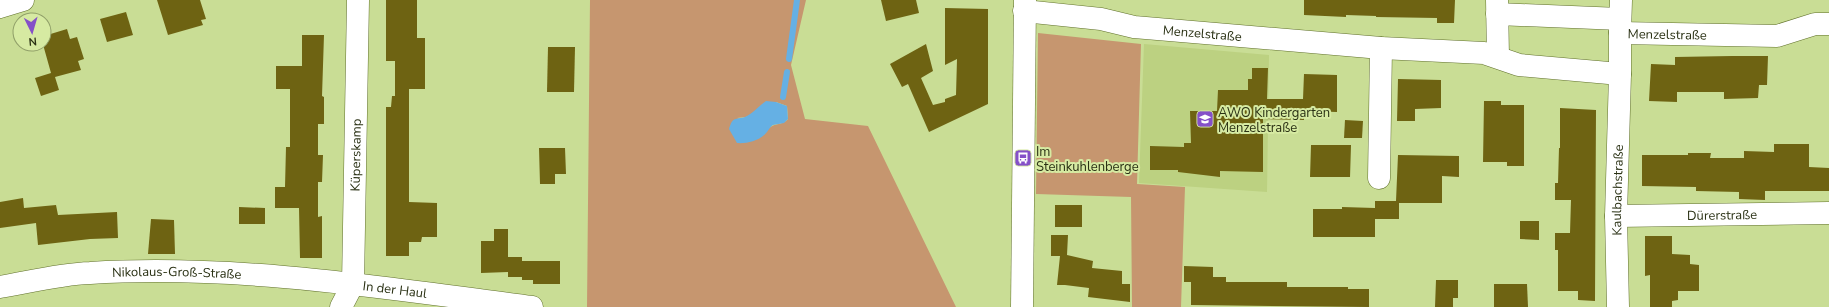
<svg xmlns="http://www.w3.org/2000/svg" width="1829" height="307" font-family="'Nunito Sans',sans-serif">
  <rect width="100%" height="100%" fill="#c9dd95"/>
  <!-- built -->
  <polygon fill="#bcd181" points="1144,44 1269,55 1267,192 1139,183"/>
  <!-- green -->
  <g fill="#c6966f" fill-rule="evenodd">
    <path d="M 590,0 L 806,0 L 791,65 L 805,119 L 868,126 L 956,307 L 587,307 ZM 776,102 L 787,106 L 788,119 C 783,125 775,123 769,128 L 737,118 L 746,117 Z"/>
    <polygon points="1038,33 1141,44 1137,184 1185,187 1181,307 1132,307 1131,197 1036,194"/>
  </g>
  <!-- water -->
  <path fill="#65b0e4" d="M 766,101 L 776,102 L 787,106 L 788,119 L 784,123 L 773,125 C 770,127 769,129 767,132 C 761,140 747,144 737,143 L 729,129 C 733,116 735,120 745,117 C 752,114 760,105 766,101 Z"/>
  <g fill="none" stroke-linecap="round" stroke-linejoin="round">
    <!-- stream -->
    <g stroke="#65b0e4" stroke-width="6">
      <polyline points="789,59 797,0"/>
      <polyline points="783,97 787,72"/>
    </g>
  </g>
  <!-- building -->
  <g fill="#6e6312">
    <polygon points="157,0 200,0 206,19 201,20 203,25 168,35"/>
    <polygon points="386,0 417,0 417,38 425,38 425,89 409,89 409,202 437,203 437,237 422,237 421,242 409,242 409,256 386,256 386,107 391,107 392,96 395,96 395,61 386,61"/>
    <polygon points="881,0 916,0 919,13 886,21"/>
    <polygon points="1304,0 1455,0 1454,23 1437,23 1437,18 1376,17 1376,16 1346,15 1346,17 1304,15"/>
    <polygon points="945,8 988,9 988,104 929,132 908,84 902,87 890,64 926,44 933,71 921,78 933,105 945,102 945,99 956,95 957,59 945,65"/>
    <polygon points="126,12 133,35 107,42 100,19"/>
    <polygon points="67,29 70,39 77,37 84,59 78,61 81,70 55,77 59,90 41,96 35,78 51,73 44,48 44,36"/>
    <polygon points="302,35 324,35 322,96 324,97 324,124 318,124 318,155 323,155 322,182 318,182 318,217 322,216 322,258 300,258 299,208 275,208 275,187 285,187 286,147 290,147 290,89 276,89 276,66 302,66"/>
    <polygon points="548,47 575,47 574,92 547,92"/>
    <polygon points="1732,56 1768,56 1767,85 1759,85 1758,98 1724,99 1724,92 1677,92 1677,102 1649,101 1651,64 1675,65 1675,57"/>
    <polygon points="1252,68 1268,68 1267,99 1303,99 1304,74 1337,75 1337,112 1304,111 1304,120 1263,119 1263,172 1220,171 1220,177 1178,172 1178,170 1150,170 1150,146 1184,147 1184,143 1191,143 1190,111 1217,111 1218,90 1248,90 1248,79 1252,79"/>
    <polygon points="1398,79 1441,80 1441,108 1415,109 1415,121 1397,121"/>
    <polygon points="1484,101 1501,101 1501,105 1524,105 1524,166 1507,166 1507,162 1483,162"/>
    <polygon points="1560,108 1596,110 1595,301 1578,300 1578,291 1558,291 1558,250 1555,250 1555,233 1570,233 1571,200 1555,200 1555,183 1558,183 1559,148 1560,148"/>
    <polygon points="1345,120 1363,121 1362,138 1344,138"/>
    <polygon points="1774,144 1809,144 1809,167 1829,168 1829,191 1765,191 1765,200 1739,199 1739,192 1696,191 1696,187 1642,186 1642,155 1688,155 1688,153 1711,153 1710,158 1744,158 1744,151 1774,152"/>
    <polygon points="1311,145 1351,145 1350,177 1310,177"/>
    <polygon points="539,148 565,148 566,174 555,174 555,184 540,184"/>
    <polygon points="1398,155 1459,156 1459,177 1442,176 1442,203 1399,203 1399,219 1375,219 1375,237 1313,237 1313,209 1342,209 1342,207 1375,208 1375,201 1396,201"/>
    <polygon points="23,198 24,208 56,205 58,215 117,212 118,238 90,239 38,245 36,223 0,228 0,202"/>
    <rect x="1055" y="205" width="27" height="22"/>
    <polygon points="239,207 265,208 265,224 239,224"/>
    <polygon points="151,219 174,220 175,254 148,254"/>
    <polygon points="1520,221 1539,221 1539,240 1520,239"/>
    <polygon points="494,229 508,229 508,257 522,257 522,261 560,261 560,284 533,284 533,280 522,280 522,277 508,277 508,272 481,273 481,241 494,241"/>
    <polygon points="1051,235 1068,235 1067,255 1093,261 1092,268 1122,271 1122,284 1130,284 1130,302 1088,297 1089,288 1065,285 1057,285 1060,256 1051,256"/>
    <polygon points="1645,236 1672,236 1672,254 1690,255 1690,264 1699,265 1699,291 1678,291 1678,300 1672,301 1672,307 1650,307 1650,275 1645,276"/>
    <polygon points="1184,266 1213,267 1213,277 1226,277 1226,282 1287,282 1287,287 1348,287 1348,289 1369,289 1369,307 1191,305 1191,282 1184,282"/>
    <polygon points="1436,280 1458,280 1458,298 1453,298 1453,307 1435,307"/>
    <polygon points="1494,284 1527,284 1528,307 1494,307"/>
  </g>
  <g fill="none" stroke-linecap="round" stroke-linejoin="round">
    <!-- street casing -->
    <g stroke="#61712c" stroke-width="23">
      <g id="street">
        <polyline points="1497,0 1498,57"/>
        <polyline points="0,7 23,0"/>
        <path id="s1" d="M 1024,11 L 1101,19 L 1134,27 L 1381,48 L 1484,53 L 1519,65 L 1620,74 L 1620,33 L 1777,36 L 1815,24 L 1829,24"/>
        <polyline points="1497,14 1620,19"/>
        <polyline points="1620,33 1621,0"/>
        <polyline points="1379,178 1381,48"/>
        <path id="s2" d="M 1616,216 L 1829,213"/>
        <path id="s3" d="M 0,287 C 29,282 60,274 90,273 C 238,264 386,288 532,307"/>
        <path id="s4" d="M 341,307 L 353,284 L 358,0"/>
        <polyline points="1022,307 1025,0"/>
        <path id="s5" d="M 1618,307 L 1616,216 L 1620,74"/>
      </g>
    </g>
    <!-- street -->
    <use href="#street" stroke="#fff" stroke-width="22"/>
  </g>
  <!-- icons -->
  <defs>
    <g id="school-square" transform="scale(0.9)"><rect x="-9" y="-9" width="18" height="18" rx="4" fill="#8550c8" stroke="#d6eaa2"/><path d="M0-5L7-2L0 1L-7-2ZM-4 1L0 2.5L4 1V4Q0 6-4 4Z" fill="#fff"/></g>
    <g id="bus-square" transform="scale(0.9)"><rect x="-9" y="-9" width="18" height="18" rx="4" fill="#8550c8" stroke="#d6eaa2"/><path d="M-5-6H5V4H4V6H2V4H-2V6H-4V4H-5ZM-3.5-4V0h7V-4ZM-3.5 1.2v1.5H-2V1.2ZM2 1.2v1.5H3.5V1.2Z" fill="#fff"/></g>
  </defs>
  <g fill-rule="evenodd">
    <use href="#school-square" x="1205" y="119"/>
    <use href="#bus-square" x="1023" y="158"/>
  </g>
  <g text-anchor="middle" stroke-width="4" stroke-linejoin="round" paint-order="stroke">
    <!-- street labels -->
    <g font-size="13" fill="#2a3114" stroke="#d6eaa2">
      <text dy="5" stroke="none"><textPath href="#s1" startOffset="180">Menzelstraße</textPath></text>
      <text dy="5" stroke="none"><textPath href="#s1" startOffset="689">Menzelstraße</textPath></text>
      <text dy="5" stroke="none"><textPath href="#s4" startOffset="155">Küperskamp</textPath></text>
      <text dy="5" stroke="none"><textPath href="#s5" startOffset="117">Kaulbachstraße</textPath></text>
      <text dy="5" stroke="none"><textPath href="#s2" startOffset="106">Dürerstraße</textPath></text>
      <text dy="5" stroke="none"><textPath href="#s3" startOffset="178">Nikolaus-Groß-Straße</textPath></text>
      <text dy="5" stroke="none"><textPath href="#s3" startOffset="397">In der Haul</textPath></text>
    </g>
    <!-- poi labels -->
    <g font-size="13" fill="#2a3114" stroke="#d6eaa2" text-anchor="start">
      <text x="1218" y="117">AWO Kindergarten<tspan x="1218" dy="15">Menzelstraße</tspan></text>
      <text x="1036" y="156">Im<tspan x="1036" dy="15">Steinkuhlenberge</tspan></text>
    </g>
  </g>
  <!-- north arrow -->
  <g transform="translate(32 32) rotate(175)"><circle r="19" fill="#d6eaa2" stroke="#91a069"/>
  <path d="M0-3L7 15L0 10L-7 15Z" fill="#8550c8"/>
  <text y="-6" font-size="11" font-weight="bold" text-anchor="middle" fill="#2a3114">N</text>
  </g>
</svg>
